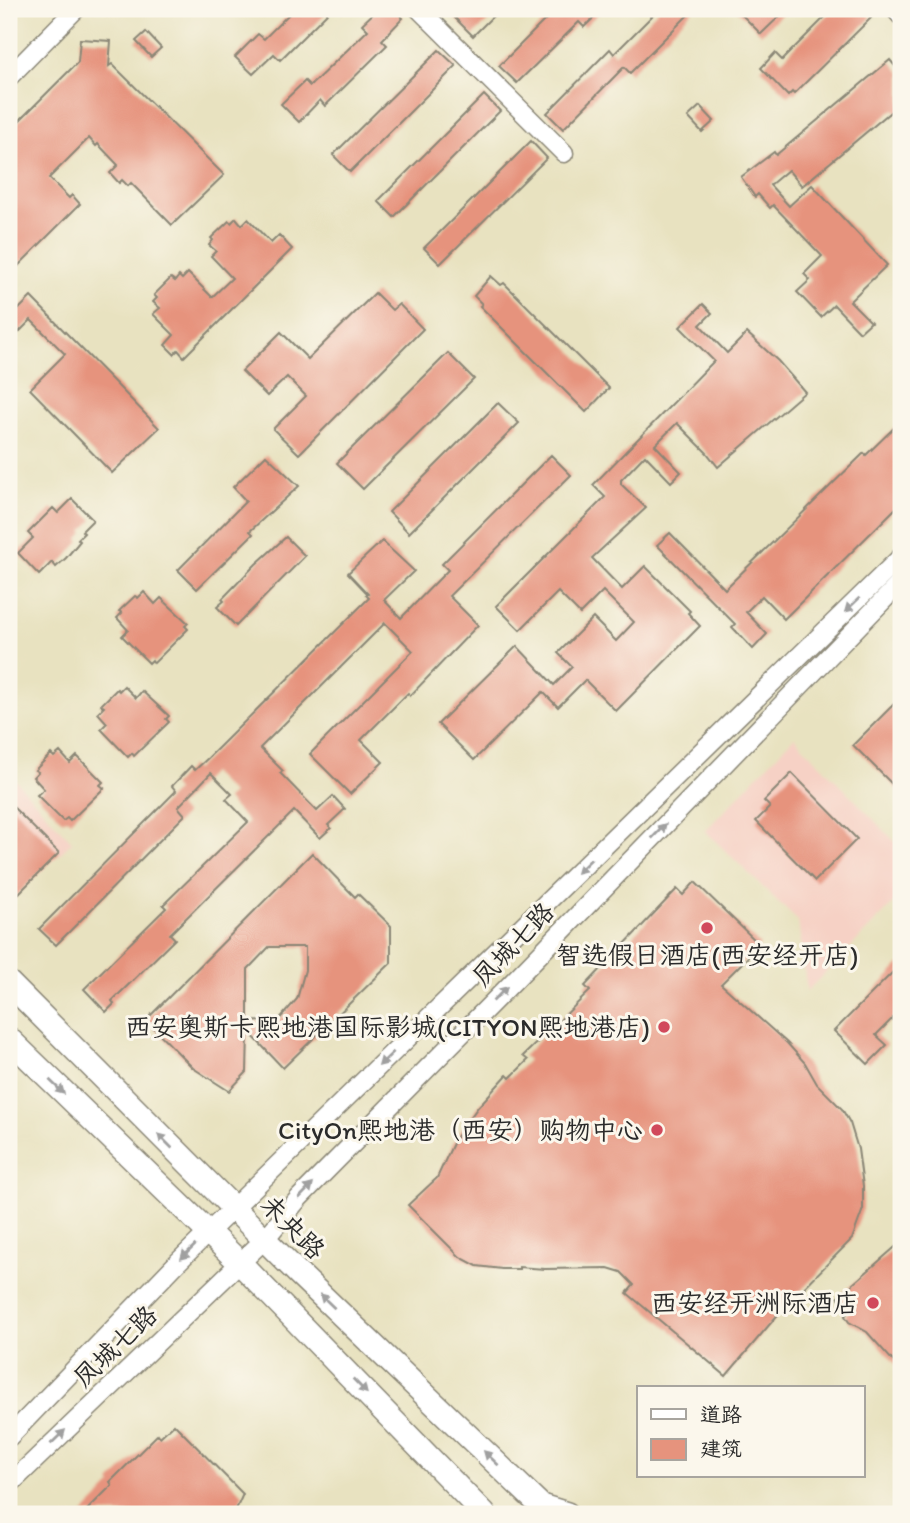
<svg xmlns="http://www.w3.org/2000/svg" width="910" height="1523" font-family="Itim,'LXGW WenKai TC',sans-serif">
  <rect width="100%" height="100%" fill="#fbf7ec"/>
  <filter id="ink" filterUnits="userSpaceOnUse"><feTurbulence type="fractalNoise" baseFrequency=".0143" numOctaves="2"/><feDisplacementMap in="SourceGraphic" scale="14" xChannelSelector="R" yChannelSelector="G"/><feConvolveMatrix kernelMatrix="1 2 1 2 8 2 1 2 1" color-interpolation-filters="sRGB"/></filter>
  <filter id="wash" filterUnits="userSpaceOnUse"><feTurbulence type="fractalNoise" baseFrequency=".00686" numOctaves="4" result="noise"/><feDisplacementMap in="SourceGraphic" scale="28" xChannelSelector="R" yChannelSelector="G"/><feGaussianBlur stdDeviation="1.57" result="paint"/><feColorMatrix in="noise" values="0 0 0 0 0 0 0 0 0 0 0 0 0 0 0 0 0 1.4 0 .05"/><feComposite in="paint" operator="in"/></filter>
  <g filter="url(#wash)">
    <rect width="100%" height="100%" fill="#e8e2c0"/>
    <!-- built -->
    <g fill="#f6d1c5">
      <polygon points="794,737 901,848 901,896 807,991 798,921 705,831"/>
      <polygon points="9,773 72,842 9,903"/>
    </g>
    <g id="blocks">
      <!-- building -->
      <g fill="#e6937d" fill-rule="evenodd">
        <polygon points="294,9 331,9 280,60 274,54 253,74 235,57 258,34 264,39"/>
        <polygon points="378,9 394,9 403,18 382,40 387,45 325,106 320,100 299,122 281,104 305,81 310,86 368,30 362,24"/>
        <polygon points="465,9 500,9 473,36 455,18"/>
        <polygon points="556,9 603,9 584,27 579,22 517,83 499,66"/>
        <polygon points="659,9 694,9 630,73 624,67 563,129 547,113 610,49 614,54"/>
        <polygon points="736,9 787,9 761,34"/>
        <polygon points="833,9 863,9 871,18 794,94 792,92 788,96 761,68 775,53 782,60"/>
        <polygon points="146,32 161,48 151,57 136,41"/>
        <polygon points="80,39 111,41 109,66 112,64 224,175 172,225 131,183 128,186 122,180 119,183 110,173 118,165 98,144 96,146 89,138 49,178 69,198 72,195 80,204 17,267 9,258 9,131 78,62"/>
        <polygon points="439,50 456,66 350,172 333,155"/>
        <polygon points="890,60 901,73 901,118 894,109 802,186 788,170 770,185 789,206 812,185 887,265 850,301 871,322 860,332 834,305 821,317 797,292 810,280 804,274 822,256 773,205 770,208 758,194 755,197 741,177 774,152 776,155"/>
        <polygon points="484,95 500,111 394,217 378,201"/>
        <polygon points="700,106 714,121 702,132 688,117"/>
        <polygon points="531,141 547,158 440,264 424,248"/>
        <polygon points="236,218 242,225 248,219 271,243 279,235 292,249 184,357 178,350 174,354 165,345 174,335 153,314 160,308 153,302 157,298 154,295 171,278 175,281 179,276 182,279 188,273 212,297 232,278 211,256 216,251 209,245 213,240 211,238 229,221 231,223"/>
        <polygon points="491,276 501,285 504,283 609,388 586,412 480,306 482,304 474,296"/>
        <polygon points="375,293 392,310 399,304 423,329 299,454 273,429 306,396 287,377 267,396 242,371 281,332 308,359"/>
        <polygon points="31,297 159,428 112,473 30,389 65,354 31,320 9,342 9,319"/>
        <polygon points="703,304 712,313 700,325 727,353 747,333 778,361 805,392 718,467 707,453 677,423 655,445 681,472 671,482 645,455 621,480 621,484 646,508 592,558 622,589 645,566 690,611 688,613 700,626 616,711 585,680 558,707 543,692 474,760 438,724 517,646 554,685 572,667 558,653 593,618 616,641 634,622 603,591 580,614 558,592 520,630 496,606 605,497 593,485 714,361 680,327"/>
        <polygon points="448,353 474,379 363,489 337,463"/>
        <polygon points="498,403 519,423 409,533 389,512"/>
        <polygon points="901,421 901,503 784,619 762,596 746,612 767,634 753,649 732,627 735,624 657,545 670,533 725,589 864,453 866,455"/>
        <polygon points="266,455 299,486 250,531 253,534 197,589 178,570 246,501 233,487"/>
        <polygon points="551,455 571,475 449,596 478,625 410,696 408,693 361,740 383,762 350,794 310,754 413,651 385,623 260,748 283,771 280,773 317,811 333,796 345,809 328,825 331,828 320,838 294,811 170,934 175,939 112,1001 114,1004 106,1012 84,989 166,908 163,905 248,822 226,799 232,794 211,773 178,807 185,815 56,945 39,929 176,791 172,786 191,766 195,770 208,758 369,598 366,595 368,594 348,573 382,541 414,571 384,600 401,618 448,570 442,564"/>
        <polygon points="72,499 93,520 82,531 84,533 78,539 80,541 66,558 56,567 52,562 39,575 18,553 33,538 28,533 53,508 58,513"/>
        <polygon points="286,537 305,556 236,626 217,607 224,601 222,599 256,564"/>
        <polygon points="144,592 155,604 161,598 188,623 185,626 188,629 154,663 152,660 149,663 122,636 128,630 117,618 122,613 119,611 135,596 138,598"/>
        <polygon points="124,686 136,698 142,691 169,716 166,719 169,722 134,756 132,753 128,757 101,729 107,723 98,713 104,707 101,705 117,689 119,691"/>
        <polygon points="901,697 901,793 853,745"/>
        <polygon points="60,752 70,763 77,756 103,782 100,785 104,788 70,821 67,818 63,821 37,795 44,789 33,777 38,772 35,770 51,754 54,757"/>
        <polygon points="792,773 857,839 815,881 756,821 770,807 764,801"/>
        <polygon points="9,803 59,853 9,903"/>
        <path d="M 312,853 L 355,897 L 358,894 L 391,926 L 391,963 L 283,1068 L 248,1031 L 247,1072 L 229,1091 L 193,1068 L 146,1020 ZM 269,947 L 305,947 L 305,970 L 297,999 L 277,1022 L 248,1021 L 248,969 Z"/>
        <polygon points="695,882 760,945 721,984 787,1043 805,1063 817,1084 842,1109 850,1123 858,1149 863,1186 863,1209 852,1239 781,1311 726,1376 627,1293 634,1285 621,1272 608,1268 545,1269 519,1267 519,1269 502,1269 477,1266 460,1257 408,1205 437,1178 456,1137 478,1107 507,1075 510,1078 528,1060 523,1056 590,991 585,986 677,889 683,895"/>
        <polygon points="901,964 901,1010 876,1035 887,1045 868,1064 834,1031"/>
        <polygon points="901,1242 901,1370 867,1332 849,1322 845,1316 850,1309 838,1297"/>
        <polygon points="174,1424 243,1494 234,1514 83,1514 112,1485 110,1482 158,1434 160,1437"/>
      </g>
    </g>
  </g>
  <g filter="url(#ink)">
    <use href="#blocks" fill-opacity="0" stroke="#8a8676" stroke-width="2"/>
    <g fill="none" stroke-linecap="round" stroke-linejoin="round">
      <!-- minor casing -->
      <g stroke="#8a8676" stroke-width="21">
        <g id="minor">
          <polyline points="419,9 564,153"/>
          <polyline points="895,9 901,16"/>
          <polyline points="9,77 76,9"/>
          <polyline points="9,1437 178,1262 901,557"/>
          <polyline points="9,1485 265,1239 299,1198 505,990 901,582"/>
        </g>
      </g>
      <!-- major casing -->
      <g stroke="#8a8676" stroke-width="26">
        <g id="major">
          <polyline points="9,983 297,1272 541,1506 567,1514"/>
          <polyline points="9,1039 240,1263 484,1514"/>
        </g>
      </g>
      <!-- minor -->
      <use href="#minor" stroke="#fff" stroke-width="18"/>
      <!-- major -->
      <use href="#major" stroke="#fff" stroke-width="23"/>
    </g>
    <!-- one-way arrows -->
    <defs><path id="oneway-solid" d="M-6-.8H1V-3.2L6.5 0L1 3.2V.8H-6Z" transform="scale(1.75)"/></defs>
    <g fill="#a0a0a0">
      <use href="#oneway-solid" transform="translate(852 605) rotate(136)"/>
      <use href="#oneway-solid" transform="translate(659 831) rotate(-46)"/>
      <use href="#oneway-solid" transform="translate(584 866) rotate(136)"/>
      <use href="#oneway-solid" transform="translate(500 994) rotate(-45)"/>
      <use href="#oneway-solid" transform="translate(386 1059) rotate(136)"/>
      <use href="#oneway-solid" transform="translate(57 1087) rotate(44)"/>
      <use href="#oneway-solid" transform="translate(165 1141) rotate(-135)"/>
      <use href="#oneway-solid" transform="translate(306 1191) rotate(-46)"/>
      <use href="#oneway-solid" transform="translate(188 1252) rotate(136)"/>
      <use href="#oneway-solid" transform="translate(327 1301) rotate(-136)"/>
      <use href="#oneway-solid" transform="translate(360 1386) rotate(46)"/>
      <use href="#oneway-solid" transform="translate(58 1437) rotate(-44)"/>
      <use href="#oneway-solid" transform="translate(491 1458) rotate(-136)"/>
    </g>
  </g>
  <!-- markers -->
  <g fill="#d1495b" stroke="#fbf7ec" stroke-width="2.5">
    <circle cx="707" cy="928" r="7"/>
    <circle cx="664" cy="1027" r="7"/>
    <circle cx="657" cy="1130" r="7"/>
    <circle cx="873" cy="1303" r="7"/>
  </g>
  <g text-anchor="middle" stroke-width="6" stroke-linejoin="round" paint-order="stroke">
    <!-- street labels -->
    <g font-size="26" fill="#2b2b2b" stroke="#fbf7ec">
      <text transform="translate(513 944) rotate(-46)" y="9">凤城七路</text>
      <text transform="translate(293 1227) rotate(45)" y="9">未央路</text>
      <text transform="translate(115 1346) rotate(-44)" y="9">凤城七路</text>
    </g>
    <!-- poi labels -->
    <g font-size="26" fill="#2b2b2b" stroke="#fbf7ec" text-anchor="end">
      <text x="707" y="964" text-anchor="middle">智选假日酒店(西安经开店)</text>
      <text x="650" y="1036">西安奥斯卡熙地港国际影城(CITYON熙地港店)</text>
      <text x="643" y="1139">CityOn熙地港（西安）购物中心</text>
      <text x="859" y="1312">西安经开洲际酒店</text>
    </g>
  </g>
  <!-- margin -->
  <rect width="910" height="1523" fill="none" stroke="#fbf7ec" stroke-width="35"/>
  <!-- legend -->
  <rect x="637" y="1386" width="228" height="91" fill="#fbf7ec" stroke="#a8a59f" stroke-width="2"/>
  <rect x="651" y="1409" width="35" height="10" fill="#ffffff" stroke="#a8a59f" stroke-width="2"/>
  <text x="700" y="1422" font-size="21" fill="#2b2b2b">道路</text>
  <rect x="651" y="1439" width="35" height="21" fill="#e6937d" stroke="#a8a59f" stroke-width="2"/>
  <text x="700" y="1456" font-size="21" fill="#2b2b2b">建筑</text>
</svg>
